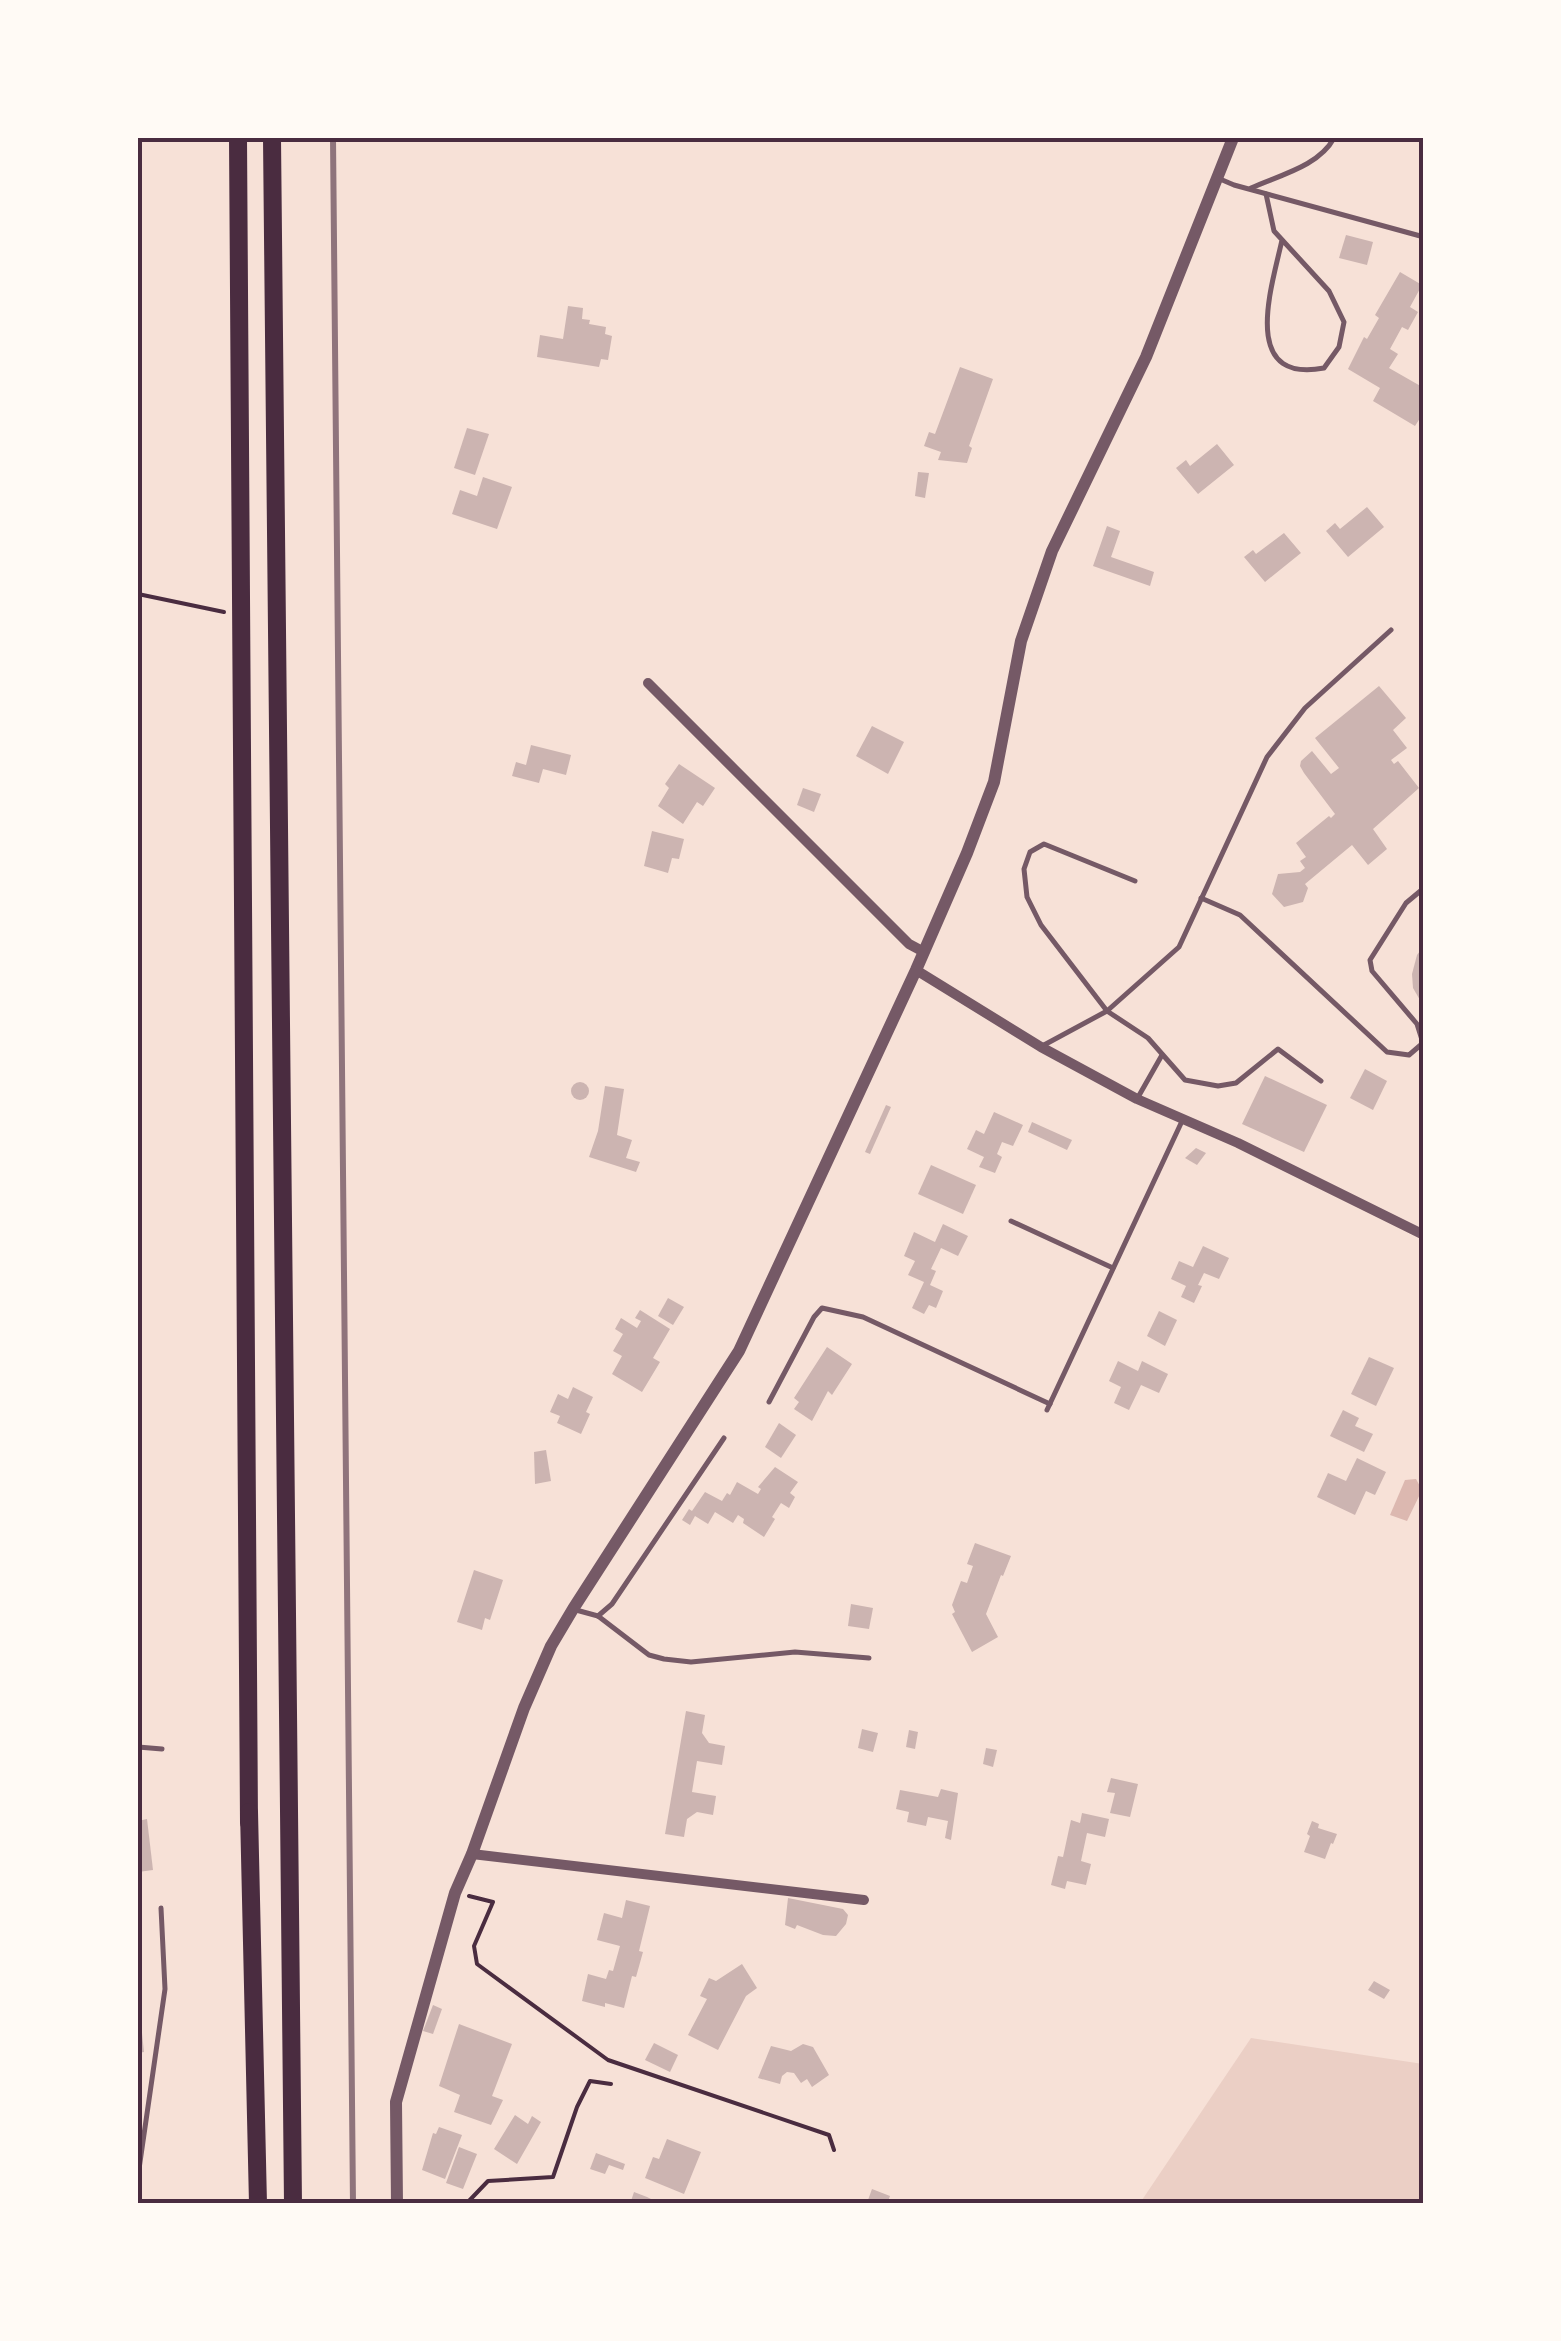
<svg xmlns="http://www.w3.org/2000/svg" width="1561" height="2341" font-family="Signika,sans-serif">
  <rect width="100%" height="100%" fill="#f7e1d7"/>
  <!-- green -->
  <polygon fill="#ebcfc5" points="1251,2038 1423,2064 1423,2203 1140,2203"/>
  <!-- water -->
  <polygon fill="#dcb8b0" points="1416,1479 1422,1490 1407,1521 1390,1515 1405,1480"/>
  <!-- building -->
  <g fill="#ccb4b1">
    <polygon points="1346,235 1373,242 1367,265 1339,258"/>
    <polygon points="1400,272 1422,285 1410,307 1418,312 1408,330 1402,327 1390,349 1398,354 1389,368 1424,388 1424,412 1415,426 1373,401 1380,388 1348,369 1364,337 1367,339 1379,318 1375,315"/>
    <polygon points="568,306 583,308 582,319 590,320 589,324 606,327 605,334 612,336 608,360 601,359 599,367 537,357 540,335 563,339"/>
    <polygon points="960,367 993,379 969,446 972,448 967,463 938,460 941,452 924,446 929,432 935,434"/>
    <polygon points="467,428 489,434 475,475 454,468"/>
    <polygon points="1217,444 1234,465 1198,494 1176,468 1186,460 1190,466"/>
    <polygon points="918,472 929,473 925,498 915,496"/>
    <polygon points="483,477 512,487 497,529 452,514 460,490 477,496"/>
    <polygon points="1367,507 1384,527 1348,557 1326,531 1335,523 1340,529"/>
    <polygon points="1107,526 1120,531 1111,557 1154,572 1150,586 1093,566"/>
    <polygon points="1284,533 1301,553 1265,582 1244,557 1253,550 1256,554"/>
    <polygon points="1379,686 1406,718 1393,730 1407,748 1391,760 1394,764 1398,761 1419,788 1373,829 1387,849 1368,865 1352,845 1305,884 1308,888 1303,902 1284,907 1272,894 1278,874 1300,872 1305,868 1300,861 1306,857 1296,843 1329,816 1331,818 1335,814 1304,773 1300,766 1301,761 1312,751 1331,774 1339,768 1315,738"/>
    <polygon points="872,726 904,742 888,774 856,756"/>
    <polygon points="531,745 571,755 566,775 543,769 539,783 512,776 516,762 526,765"/>
    <polygon points="679,764 715,788 703,806 697,802 683,824 658,806 669,788 665,784"/>
    <polygon points="803,788 821,794 814,812 797,805"/>
    <polygon points="652,831 684,839 679,859 672,858 668,873 644,866"/>
    <polygon points="1424,946 1424,1007 1413,988 1412,974 1417,955"/>
    <polygon points="1365,1069 1387,1081 1373,1110 1350,1098"/>
    <polygon points="1265,1076 1327,1105 1304,1152 1242,1124"/>
    <circle cx="580" cy="1091" r="9"/>
    <polygon points="605,1086 624,1089 617,1135 632,1140 626,1158 640,1162 636,1172 589,1157 598,1131"/>
    <polygon points="886,1105 891,1107 870,1154 865,1152"/>
    <polygon points="994,1112 1023,1125 1013,1146 1002,1142 997,1154 1002,1157 995,1173 979,1167 984,1157 967,1149 976,1130 984,1134"/>
    <polygon points="1032,1122 1072,1140 1067,1150 1028,1132"/>
    <polygon points="1196,1148 1206,1153 1197,1165 1185,1158"/>
    <polygon points="931,1165 976,1185 963,1214 918,1194"/>
    <polygon points="943,1224 968,1236 958,1256 941,1248 931,1269 936,1271 930,1285 943,1291 936,1308 929,1305 924,1314 912,1308 924,1282 908,1275 915,1261 904,1256 914,1232 935,1242"/>
    <polygon points="1203,1246 1229,1258 1219,1279 1204,1273 1198,1285 1202,1286 1194,1303 1181,1297 1186,1286 1171,1279 1179,1261 1193,1267"/>
    <polygon points="668,1298 684,1307 673,1325 658,1316"/>
    <polygon points="640,1310 670,1329 653,1358 660,1362 642,1392 612,1374 622,1356 613,1351 623,1334 615,1329 621,1318 637,1328 641,1321 635,1318"/>
    <polygon points="1159,1311 1177,1320 1165,1346 1147,1336"/>
    <polygon points="827,1347 852,1364 832,1395 828,1391 812,1421 794,1409 799,1402 794,1398"/>
    <polygon points="1369,1357 1394,1368 1376,1406 1351,1394"/>
    <polygon points="1118,1361 1138,1371 1142,1361 1168,1374 1159,1393 1141,1385 1129,1410 1114,1403 1121,1387 1109,1381"/>
    <polygon points="573,1387 593,1397 586,1412 590,1414 581,1434 557,1423 560,1416 550,1412 558,1394 568,1399"/>
    <polygon points="1343,1410 1359,1418 1355,1426 1373,1434 1364,1452 1330,1436"/>
    <polygon points="779,1423 796,1435 781,1458 765,1447"/>
    <polygon points="546,1450 551,1481 535,1484 534,1452"/>
    <polygon points="1357,1458 1386,1472 1375,1495 1366,1491 1355,1515 1317,1497 1328,1473 1346,1481"/>
    <polygon points="775,1467 798,1482 790,1493 795,1497 789,1508 781,1503 772,1517 775,1519 764,1537 743,1523 744,1519 738,1515 733,1523 715,1512 708,1524 695,1516 690,1525 682,1520 689,1509 692,1511 705,1492 722,1501 727,1493 730,1495 737,1482 758,1494 761,1489 758,1487"/>
    <polygon points="975,1543 1011,1556 1003,1576 1001,1575 986,1614 998,1637 972,1652 952,1614 955,1612 952,1605 961,1581 967,1583 973,1566 967,1564"/>
    <polygon points="474,1570 503,1580 490,1620 485,1618 482,1630 457,1622"/>
    <polygon points="851,1604 873,1608 869,1629 848,1626"/>
    <polygon points="686,1711 705,1715 702,1733 709,1743 725,1746 722,1765 697,1761 692,1792 716,1796 713,1815 697,1812 687,1819 684,1837 665,1834"/>
    <polygon points="862,1729 878,1733 873,1752 858,1748"/>
    <polygon points="909,1730 918,1732 915,1749 906,1747"/>
    <polygon points="986,1748 997,1750 993,1767 983,1764"/>
    <polygon points="1111,1778 1138,1784 1130,1817 1110,1813 1115,1793 1107,1792"/>
    <polygon points="941,1789 958,1793 951,1840 945,1838 948,1821 928,1817 926,1826 907,1822 909,1812 896,1809 900,1790 938,1797"/>
    <polygon points="1082,1813 1109,1819 1105,1837 1087,1833 1081,1861 1091,1864 1086,1885 1067,1881 1065,1889 1051,1885 1058,1856 1063,1857 1071,1820 1080,1823"/>
    <polygon points="147,1819 153,1870 138,1872 138,1821"/>
    <polygon points="1312,1821 1319,1824 1318,1828 1337,1834 1333,1844 1331,1843 1325,1859 1304,1852 1310,1836 1307,1834"/>
    <polygon points="788,1898 843,1909 848,1915 846,1924 836,1936 823,1935 797,1925 795,1929 785,1925"/>
    <polygon points="626,1900 650,1906 639,1951 643,1952 636,1977 632,1976 624,2008 605,2003 605,2007 582,2001 588,1974 606,1979 609,1970 613,1971 620,1946 597,1940 604,1913 622,1918"/>
    <polygon points="742,1964 757,1988 746,1996 718,2050 688,2035 707,1999 700,1996 709,1978 716,1981"/>
    <polygon points="1374,1981 1390,1990 1384,1999 1368,1990"/>
    <polygon points="433,2005 442,2009 433,2034 423,2031"/>
    <polygon points="138,2014 140,2014 144,2052 138,2053"/>
    <polygon points="459,2024 512,2044 492,2096 503,2100 491,2125 454,2112 460,2095 439,2086"/>
    <polygon points="654,2043 678,2055 670,2072 645,2060"/>
    <polygon points="803,2044 813,2047 829,2075 812,2087 807,2079 801,2083 794,2073 787,2072 782,2076 780,2084 758,2078 771,2046 791,2051"/>
    <polygon points="515,2115 528,2124 532,2116 541,2122 517,2164 494,2149"/>
    <polygon points="439,2127 462,2135 445,2179 422,2170 433,2133 436,2134"/>
    <polygon points="667,2139 701,2152 684,2194 645,2178 653,2157 659,2159"/>
    <polygon points="459,2147 477,2154 463,2189 446,2183"/>
    <polygon points="596,2153 625,2164 623,2170 609,2165 605,2174 590,2169"/>
    <polygon points="872,2189 890,2196 887,2204 872,2204 868,2200"/>
    <polygon points="634,2192 647,2197 661,2204 630,2204"/>
  </g>
  <g fill="none" stroke-linecap="round" stroke-linejoin="round">
    <!-- path -->
    <g stroke="#4a2c40" stroke-width="4">
      <polyline points="138,594 224,612"/>
      <polyline points="469,1896 493,1902 474,1946 477,1964 608,2060 829,2135 834,2150"/>
      <polyline points="466,2204 488,2181 553,2177 577,2107 590,2081 611,2084"/>
    </g>
    <!-- service -->
    <g stroke="#755966" stroke-width="5">
      <polyline points="1220,179 1234,185 1424,237"/>
      <path d="M 1251,188 C 1280,175 1319,166 1334,138"/>
      <path d="M 1266,194 L 1274,231 L 1329,291 L 1344,322 L 1339,347 L 1324,368 C 1239,384 1272,286 1282,240"/>
      <polyline points="1135,881 1044,844 1030,852 1024,869 1027,897 1041,925 1107,1011 1148,1038 1185,1080 1218,1086 1236,1083 1278,1049 1321,1081"/>
      <polyline points="1201,898 1240,915 1387,1052 1409,1055 1423,1043 1417,1024 1372,971 1370,960 1406,903 1424,888"/>
      <polyline points="1044,1045 1107,1011 1179,947 1267,757 1305,708 1391,630"/>
      <polyline points="1137,1099 1162,1055"/>
      <polyline points="1011,1221 1113,1268"/>
      <polyline points="769,1402 814,1317 822,1308 863,1317 1050,1404"/>
      <polyline points="1047,1410 1183,1119"/>
      <polyline points="576,1610 598,1616 649,1655 664,1659 691,1662 795,1652 869,1658"/>
      <polyline points="598,1616 612,1604 724,1438"/>
      <polyline points="138,1747 162,1749"/>
      <polyline points="138,2176 165,1989 161,1908"/>
    </g>
    <!-- minor -->
    <g stroke="#755966" stroke-width="10">
      <polyline points="648,683 909,944 924,952"/>
      <polyline points="916,970 1041,1047 1137,1099 1238,1143 1424,1235"/>
      <polyline points="472,1854 864,1900"/>
    </g>
    <!-- tertiary -->
    <polyline stroke="#755966" stroke-width="12" points="397,2204 396,2102 455,1893 472,1854 524,1708 551,1646 573,1609 739,1351 916,970 967,853 994,782 1021,641 1052,551 1146,357 1233,138"/>
    <!-- trunk -->
    <g stroke="#4a2c40" stroke-width="18">
      <polyline points="238,138 249,1823"/>
      <polyline points="272,138 293,2204"/>
    </g>
    <!-- motorway -->
    <polyline stroke="#4a2c40" stroke-width="18" points="249,1812 258,2204"/>
    <!-- rail -->
    <polyline stroke="#8f747c" stroke-width="6" points="333,138 353,2204"/>
  </g>
  <!-- border -->
  <rect width="1561" height="2341" fill="none" stroke="#fffaf5" stroke-width="280"/>
  <rect x="140" y="140" width="1281" height="2061" fill="none" stroke="#4a2c40" stroke-width="4"/>
</svg>
